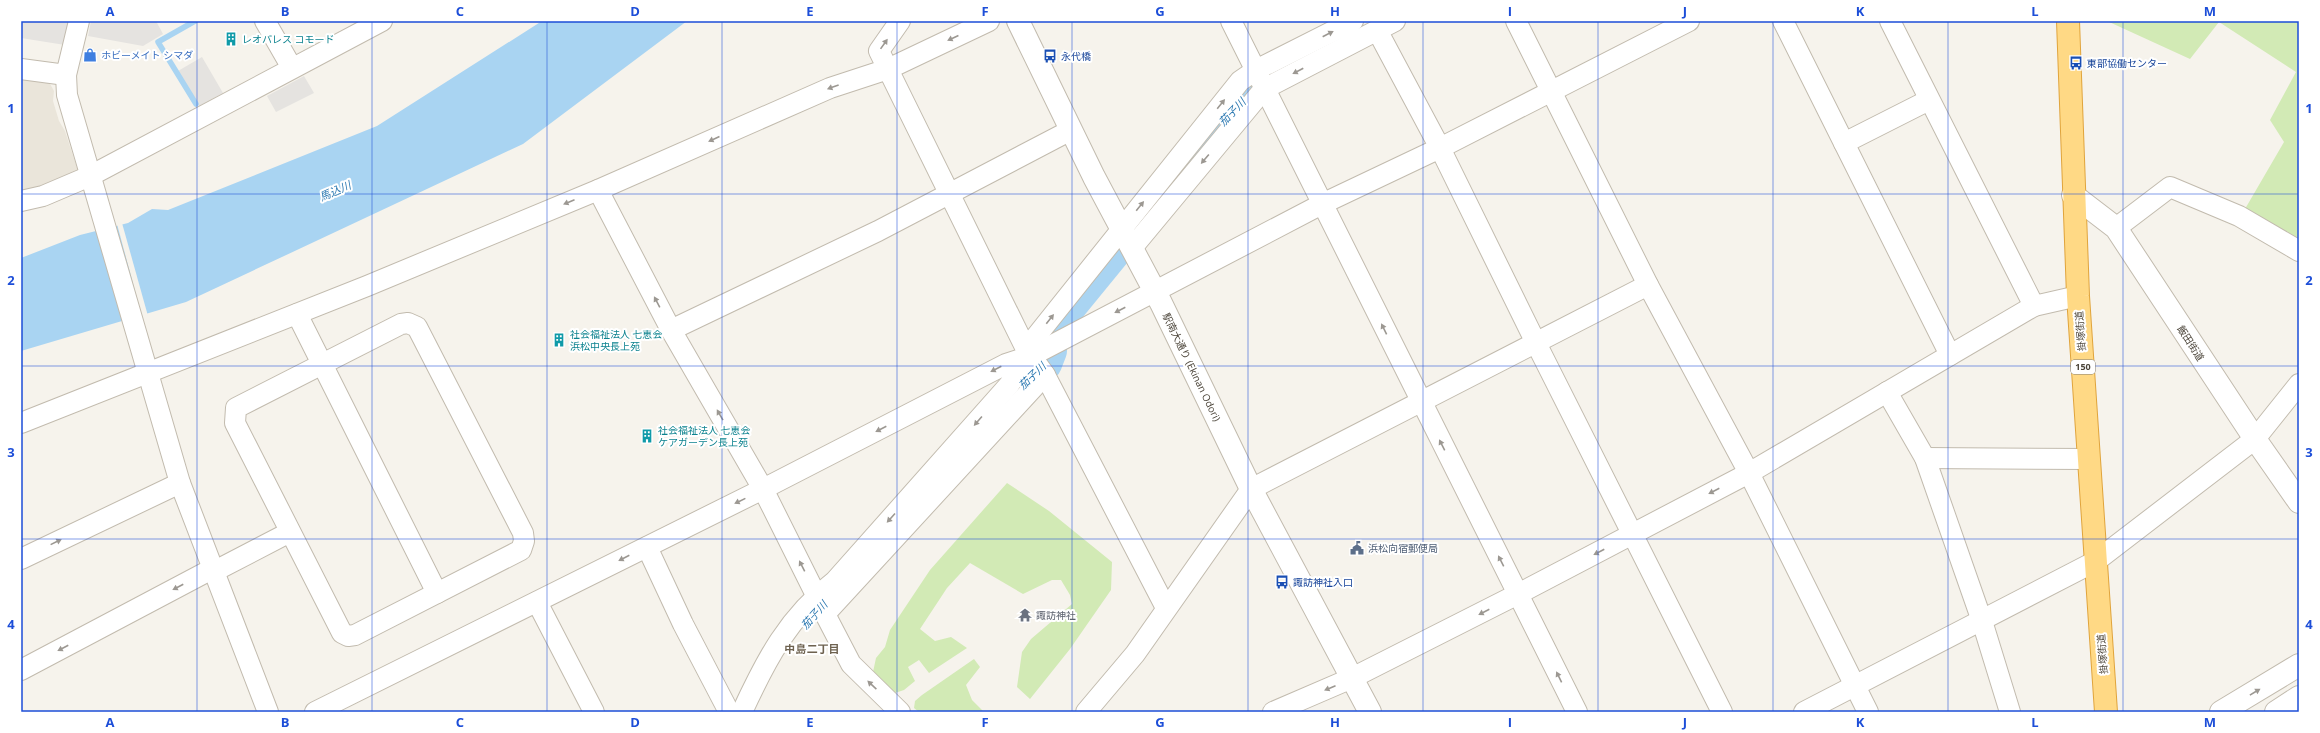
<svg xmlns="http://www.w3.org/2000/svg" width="2320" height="733" font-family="'Open Sans','Noto Sans JP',sans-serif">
  <rect width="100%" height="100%" fill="#f6f3ec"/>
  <!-- residential -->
  <polygon fill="#eae5da" points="21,78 49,82 54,91 53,101 59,121 65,131 79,174 21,195"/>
  <!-- green -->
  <g fill="#d2eab5">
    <polygon points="2107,21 2299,21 2299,242 2245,209 2284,142 2270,120 2296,72 2219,22 2190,59"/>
    <polygon points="1007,483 1049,511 1112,562 1111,590 1070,649 1030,699 1017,687 1022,652 1031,639 1072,604 1070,595 1061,580 1052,580 1023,594 970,563 947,588 920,629 935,641 951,637 967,648 929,673 919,660 908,667 915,681 904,690 895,693 873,672 876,658 885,647 890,630 930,570"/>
    <polygon points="974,659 980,667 966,685 972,700 984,712 919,712 914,708 915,701 922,695"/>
  </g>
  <!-- parking -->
  <g fill="#e5e3e0">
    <polygon points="21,21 69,21 65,45 21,38"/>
    <polygon points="91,21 156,21 163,34 143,46 88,36"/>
    <polygon points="202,57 223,93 199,106 178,71"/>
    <polygon points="304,76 314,93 276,112 267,96"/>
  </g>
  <!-- water -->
  <polygon fill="#a9d4f2" points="542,21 687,21 523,144 186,302 21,351 21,258 80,235 128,223 152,209 168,210 377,126"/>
  <!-- pier -->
  <polygon fill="#f6f3ec" points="122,223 148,316 142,317 117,224"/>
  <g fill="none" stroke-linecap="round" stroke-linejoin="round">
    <!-- stream -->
    <polyline stroke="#a9d4f2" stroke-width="5.5" points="195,21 158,42 196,104"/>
    <!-- river -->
    <polyline stroke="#a9d4f2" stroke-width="32" points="1000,411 1030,376 1046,364 1051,351 1050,333 1054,327 1235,106 1276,75"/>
    <!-- minor casing -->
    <g stroke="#c2bbae" stroke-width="22">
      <g id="minor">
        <polyline points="265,21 292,68"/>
        <polyline points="900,21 879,51 1026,349 1045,375 1166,608"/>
        <polyline points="1231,21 1577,712"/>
        <polyline points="1516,21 1648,285 1749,473 1868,712"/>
        <polyline points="1783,21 1844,143"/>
        <polyline points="1890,21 2034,306 2078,296"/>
        <polyline points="1377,30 1440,148 1536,343 1722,712"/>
        <polyline points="21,69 66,75 79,21"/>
        <polyline points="66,75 67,95 180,483 268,712"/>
        <polyline points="1929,100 1844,143 1950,355"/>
        <polyline points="598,190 671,330 763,489 816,595 817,602 825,614 851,664 900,712"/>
        <polyline points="21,201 43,196 90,176 382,21"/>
        <polyline points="2116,228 2170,187 2239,216 2299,251"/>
        <polyline points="1132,248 1264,89 1395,21"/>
        <polyline points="297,314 437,593"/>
        <polygon points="408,323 417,327 523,533 524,541 521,550 355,635 348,636 342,633 235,423 236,408 401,324"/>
        <polyline points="671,330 878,231 1071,130"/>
        <polyline points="1026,349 1240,81 1256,70 1353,21"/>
        <polyline points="1887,392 1925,458 1982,621 2010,712"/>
        <polyline points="21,423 367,286 598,190 830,88 888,69 989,21"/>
        <polyline points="1925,458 2089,459"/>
        <polyline points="647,547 683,624 729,712"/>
        <polyline points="21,559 180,483"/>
        <polyline points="213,572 290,532"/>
        <polyline points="537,602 594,712"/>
        <polyline points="825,614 1045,375"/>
        <polyline points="21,670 212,569"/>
        <polyline points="315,712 763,489 1006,364 1033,355 1322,204 1440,148 1689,21"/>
        <path d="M 742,712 C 766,660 788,617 835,581 L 1009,385 L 1027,357"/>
        <polyline points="1086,712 1135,654 1251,489 1648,285"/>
        <polyline points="1273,712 1352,678 1518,594 1749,473 2034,306"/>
        <polyline points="1804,712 2096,561 2255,439 2299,384"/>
      </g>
    </g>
    <!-- tertiary casing -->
    <g stroke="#c2bbae" stroke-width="24">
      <g id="tertiary">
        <polyline points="1018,21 1094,177 1161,303 1251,489 1370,712"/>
        <polyline points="2073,195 2116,228 2255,439 2299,502"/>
        <polyline points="2221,712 2299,665"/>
        <polyline points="2276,712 2299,697"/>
      </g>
    </g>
    <!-- trunk casing -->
    <g stroke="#e0a43c" stroke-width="24">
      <polyline id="trunk" points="2068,21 2078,296 2106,712"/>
    </g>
    <!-- minor -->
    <use href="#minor" stroke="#fff" stroke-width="20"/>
    <!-- tertiary -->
    <use href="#tertiary" stroke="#fff" stroke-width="22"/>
    <!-- trunk -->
    <use href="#trunk" stroke="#ffd985" stroke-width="22"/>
  </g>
  <!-- one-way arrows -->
  <defs><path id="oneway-solid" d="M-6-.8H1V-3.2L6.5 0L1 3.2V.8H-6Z"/></defs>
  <g fill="#9c9892">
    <use href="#oneway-solid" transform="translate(1328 34) rotate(-27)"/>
    <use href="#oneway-solid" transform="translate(953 38) rotate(155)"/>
    <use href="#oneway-solid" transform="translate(884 44) rotate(-55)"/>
    <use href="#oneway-solid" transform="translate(1298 71) rotate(152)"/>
    <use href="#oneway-solid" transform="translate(833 87) rotate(160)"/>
    <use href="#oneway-solid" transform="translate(1221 104) rotate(-51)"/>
    <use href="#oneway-solid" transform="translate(714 139) rotate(156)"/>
    <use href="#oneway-solid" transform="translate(1205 159) rotate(130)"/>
    <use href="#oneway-solid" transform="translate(569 202) rotate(157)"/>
    <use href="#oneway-solid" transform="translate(1140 206) rotate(-51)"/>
    <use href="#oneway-solid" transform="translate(657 302) rotate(-118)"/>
    <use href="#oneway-solid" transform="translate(1120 310) rotate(153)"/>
    <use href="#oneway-solid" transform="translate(1050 319) rotate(-52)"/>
    <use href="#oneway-solid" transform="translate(1384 329) rotate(-116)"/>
    <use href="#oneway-solid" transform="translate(996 369) rotate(153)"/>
    <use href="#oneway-solid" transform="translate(720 415) rotate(-120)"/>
    <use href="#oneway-solid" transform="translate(978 421) rotate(131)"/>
    <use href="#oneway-solid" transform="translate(881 429) rotate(153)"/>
    <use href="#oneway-solid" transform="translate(1442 445) rotate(-117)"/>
    <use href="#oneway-solid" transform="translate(1714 491) rotate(153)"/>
    <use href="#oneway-solid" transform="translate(740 501) rotate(154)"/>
    <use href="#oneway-solid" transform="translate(891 518) rotate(132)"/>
    <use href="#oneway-solid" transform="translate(56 542) rotate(-26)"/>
    <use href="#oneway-solid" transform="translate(1599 552) rotate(152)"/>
    <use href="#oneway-solid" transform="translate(624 558) rotate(153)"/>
    <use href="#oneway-solid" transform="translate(1501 561) rotate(-117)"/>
    <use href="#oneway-solid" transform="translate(802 566) rotate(-117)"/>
    <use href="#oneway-solid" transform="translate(178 587) rotate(152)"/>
    <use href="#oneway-solid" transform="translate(1484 612) rotate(153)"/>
    <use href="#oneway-solid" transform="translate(63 648) rotate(152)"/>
    <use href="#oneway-solid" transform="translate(1559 677) rotate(-116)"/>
    <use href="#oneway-solid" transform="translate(872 685) rotate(-137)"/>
    <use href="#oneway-solid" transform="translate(1330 688) rotate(157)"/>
    <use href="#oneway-solid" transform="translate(2255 692) rotate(-31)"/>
  </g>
  <!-- grid -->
  <path fill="none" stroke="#1d4ed8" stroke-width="1" stroke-opacity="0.55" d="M 197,21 L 197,712M 372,21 L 372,712M 547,21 L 547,712M 722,21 L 722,712M 897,21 L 897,712M 1072,21 L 1072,712M 1248,21 L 1248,712M 1423,21 L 1423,712M 1598,21 L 1598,712M 1773,21 L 1773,712M 1948,21 L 1948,712M 2123,21 L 2123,712M 21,194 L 2299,194M 21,366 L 2299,366M 21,539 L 2299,539"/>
  <!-- icons -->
  <defs>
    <g id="building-bare" transform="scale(1.08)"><path d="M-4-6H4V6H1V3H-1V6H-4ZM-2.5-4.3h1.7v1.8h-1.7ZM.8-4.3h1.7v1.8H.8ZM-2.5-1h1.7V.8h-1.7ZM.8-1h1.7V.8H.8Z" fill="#0f9aa8" stroke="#fff" stroke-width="2.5" paint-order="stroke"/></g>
    <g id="shop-bare" transform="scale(1.08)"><path d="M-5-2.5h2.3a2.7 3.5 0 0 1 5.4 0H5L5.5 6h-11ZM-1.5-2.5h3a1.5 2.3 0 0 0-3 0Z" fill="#3f7fe0" stroke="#fff" stroke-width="2.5" paint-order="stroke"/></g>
    <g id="bus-bare" transform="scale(1.08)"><path d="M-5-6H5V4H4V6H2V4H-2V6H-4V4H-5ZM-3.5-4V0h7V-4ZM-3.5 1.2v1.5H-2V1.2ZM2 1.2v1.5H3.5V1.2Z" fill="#1a4fb4" stroke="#fff" stroke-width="2.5" paint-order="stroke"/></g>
    <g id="civic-bare" transform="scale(1.08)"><path d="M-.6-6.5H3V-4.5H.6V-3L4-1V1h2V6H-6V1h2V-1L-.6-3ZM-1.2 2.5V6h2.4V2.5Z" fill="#5c6f8a" stroke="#fff" stroke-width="2.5" paint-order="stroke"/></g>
    <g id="temple-bare" transform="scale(1.08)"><path d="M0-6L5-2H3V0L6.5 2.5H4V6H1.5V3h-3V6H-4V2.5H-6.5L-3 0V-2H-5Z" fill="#6b7280" stroke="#fff" stroke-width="2.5" paint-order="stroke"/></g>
  </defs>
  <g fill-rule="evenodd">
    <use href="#building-bare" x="231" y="39"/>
    <use href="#shop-bare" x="90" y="55"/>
    <use href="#bus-bare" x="1050" y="56"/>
    <use href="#bus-bare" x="2076" y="63"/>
    <use href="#building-bare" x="559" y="340"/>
    <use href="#building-bare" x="647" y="436"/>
    <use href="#civic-bare" x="1357" y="548"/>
    <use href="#bus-bare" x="1282" y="582"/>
    <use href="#temple-bare" x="1025" y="615"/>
  </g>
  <g text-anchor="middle" stroke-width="4" stroke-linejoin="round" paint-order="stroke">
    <!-- shield labels -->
    <rect fill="#fff" stroke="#817c74" stroke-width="1" x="2071" y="360" width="24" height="14" rx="3"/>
    <g font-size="9" font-weight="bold" fill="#4b4439">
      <text x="2083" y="370">150</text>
    </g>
    <!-- culture labels -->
    <g font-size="10" fill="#0d838f" stroke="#fff" text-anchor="start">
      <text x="242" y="43">レオパレス コモード</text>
      <text x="570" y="338">社会福祉法人 七恵会<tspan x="570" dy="12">浜松中央長上苑</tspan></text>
      <text x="658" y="434">社会福祉法人 七恵会<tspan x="658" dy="12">ケアガーデン長上苑</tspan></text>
    </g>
    <!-- shop labels -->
    <g font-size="10" fill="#366cbe" stroke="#fff" text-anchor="start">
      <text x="101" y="59">ホビーメイト シマダ</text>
    </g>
    <!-- transit labels -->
    <g font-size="10" fill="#164399" stroke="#fff" text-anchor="start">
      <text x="1061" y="60">永代橋</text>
      <text x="2087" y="67">東部協働センター</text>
      <text x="1293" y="586">諏訪神社入口</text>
    </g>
    <!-- street labels -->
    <g font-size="10" fill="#4b4439" stroke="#fff">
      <text transform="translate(2080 331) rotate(-94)" y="4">掛塚街道</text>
      <text transform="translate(2191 343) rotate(57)" y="4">飯田街道</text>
      <text transform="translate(1192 367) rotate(64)" y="4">駅南大通り (Ekinan Odori)</text>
      <text transform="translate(2102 654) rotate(-94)" y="4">掛塚街道</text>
    </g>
    <!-- service labels -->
    <g font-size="10" fill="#4e5e75" stroke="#fff" text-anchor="start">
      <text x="1368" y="552">浜松向宿郵便局</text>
    </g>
    <!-- worship labels -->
    <g font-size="10" fill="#5b616d" stroke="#fff" text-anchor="start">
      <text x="1036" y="619">諏訪神社</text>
    </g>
    <!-- water labels -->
    <g font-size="11" font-style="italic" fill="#2e7ab2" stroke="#fff">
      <text transform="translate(1232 112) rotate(-46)" y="4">茄子川</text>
      <text transform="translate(335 191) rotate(-24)" y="4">馬込川</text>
      <text transform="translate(1032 376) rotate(-44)" y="4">茄子川</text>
      <text transform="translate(814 615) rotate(-48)" y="4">茄子川</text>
    </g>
    <!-- neighbourhood labels -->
    <g font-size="11" font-weight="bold" fill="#6e6250" stroke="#fff">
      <text x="812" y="653">中島二丁目</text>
    </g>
  </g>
  <!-- border -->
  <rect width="2320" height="733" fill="none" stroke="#ffffff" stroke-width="44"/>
  <rect x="22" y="22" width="2276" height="689" fill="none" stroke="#1d4ed8" stroke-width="1.5"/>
  <g font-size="13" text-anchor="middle" font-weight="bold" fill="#1d4ed8">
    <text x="110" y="16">A</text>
    <text x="285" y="16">B</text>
    <text x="460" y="16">C</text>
    <text x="635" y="16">D</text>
    <text x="810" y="16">E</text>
    <text x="985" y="16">F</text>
    <text x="1160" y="16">G</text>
    <text x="1335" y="16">H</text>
    <text x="1510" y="16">I</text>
    <text x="1685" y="16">J</text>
    <text x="1860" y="16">K</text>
    <text x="2035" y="16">L</text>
    <text x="2210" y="16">M</text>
    <text x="11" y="113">1</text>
    <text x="2309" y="113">1</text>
    <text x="11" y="285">2</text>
    <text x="2309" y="285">2</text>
    <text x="11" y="457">3</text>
    <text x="2309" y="457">3</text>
    <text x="11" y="629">4</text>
    <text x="2309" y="629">4</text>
    <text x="110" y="727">A</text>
    <text x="285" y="727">B</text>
    <text x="460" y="727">C</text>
    <text x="635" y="727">D</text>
    <text x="810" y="727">E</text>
    <text x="985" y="727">F</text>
    <text x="1160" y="727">G</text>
    <text x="1335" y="727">H</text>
    <text x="1510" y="727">I</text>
    <text x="1685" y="727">J</text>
    <text x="1860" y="727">K</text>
    <text x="2035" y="727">L</text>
    <text x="2210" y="727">M</text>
  </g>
</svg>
